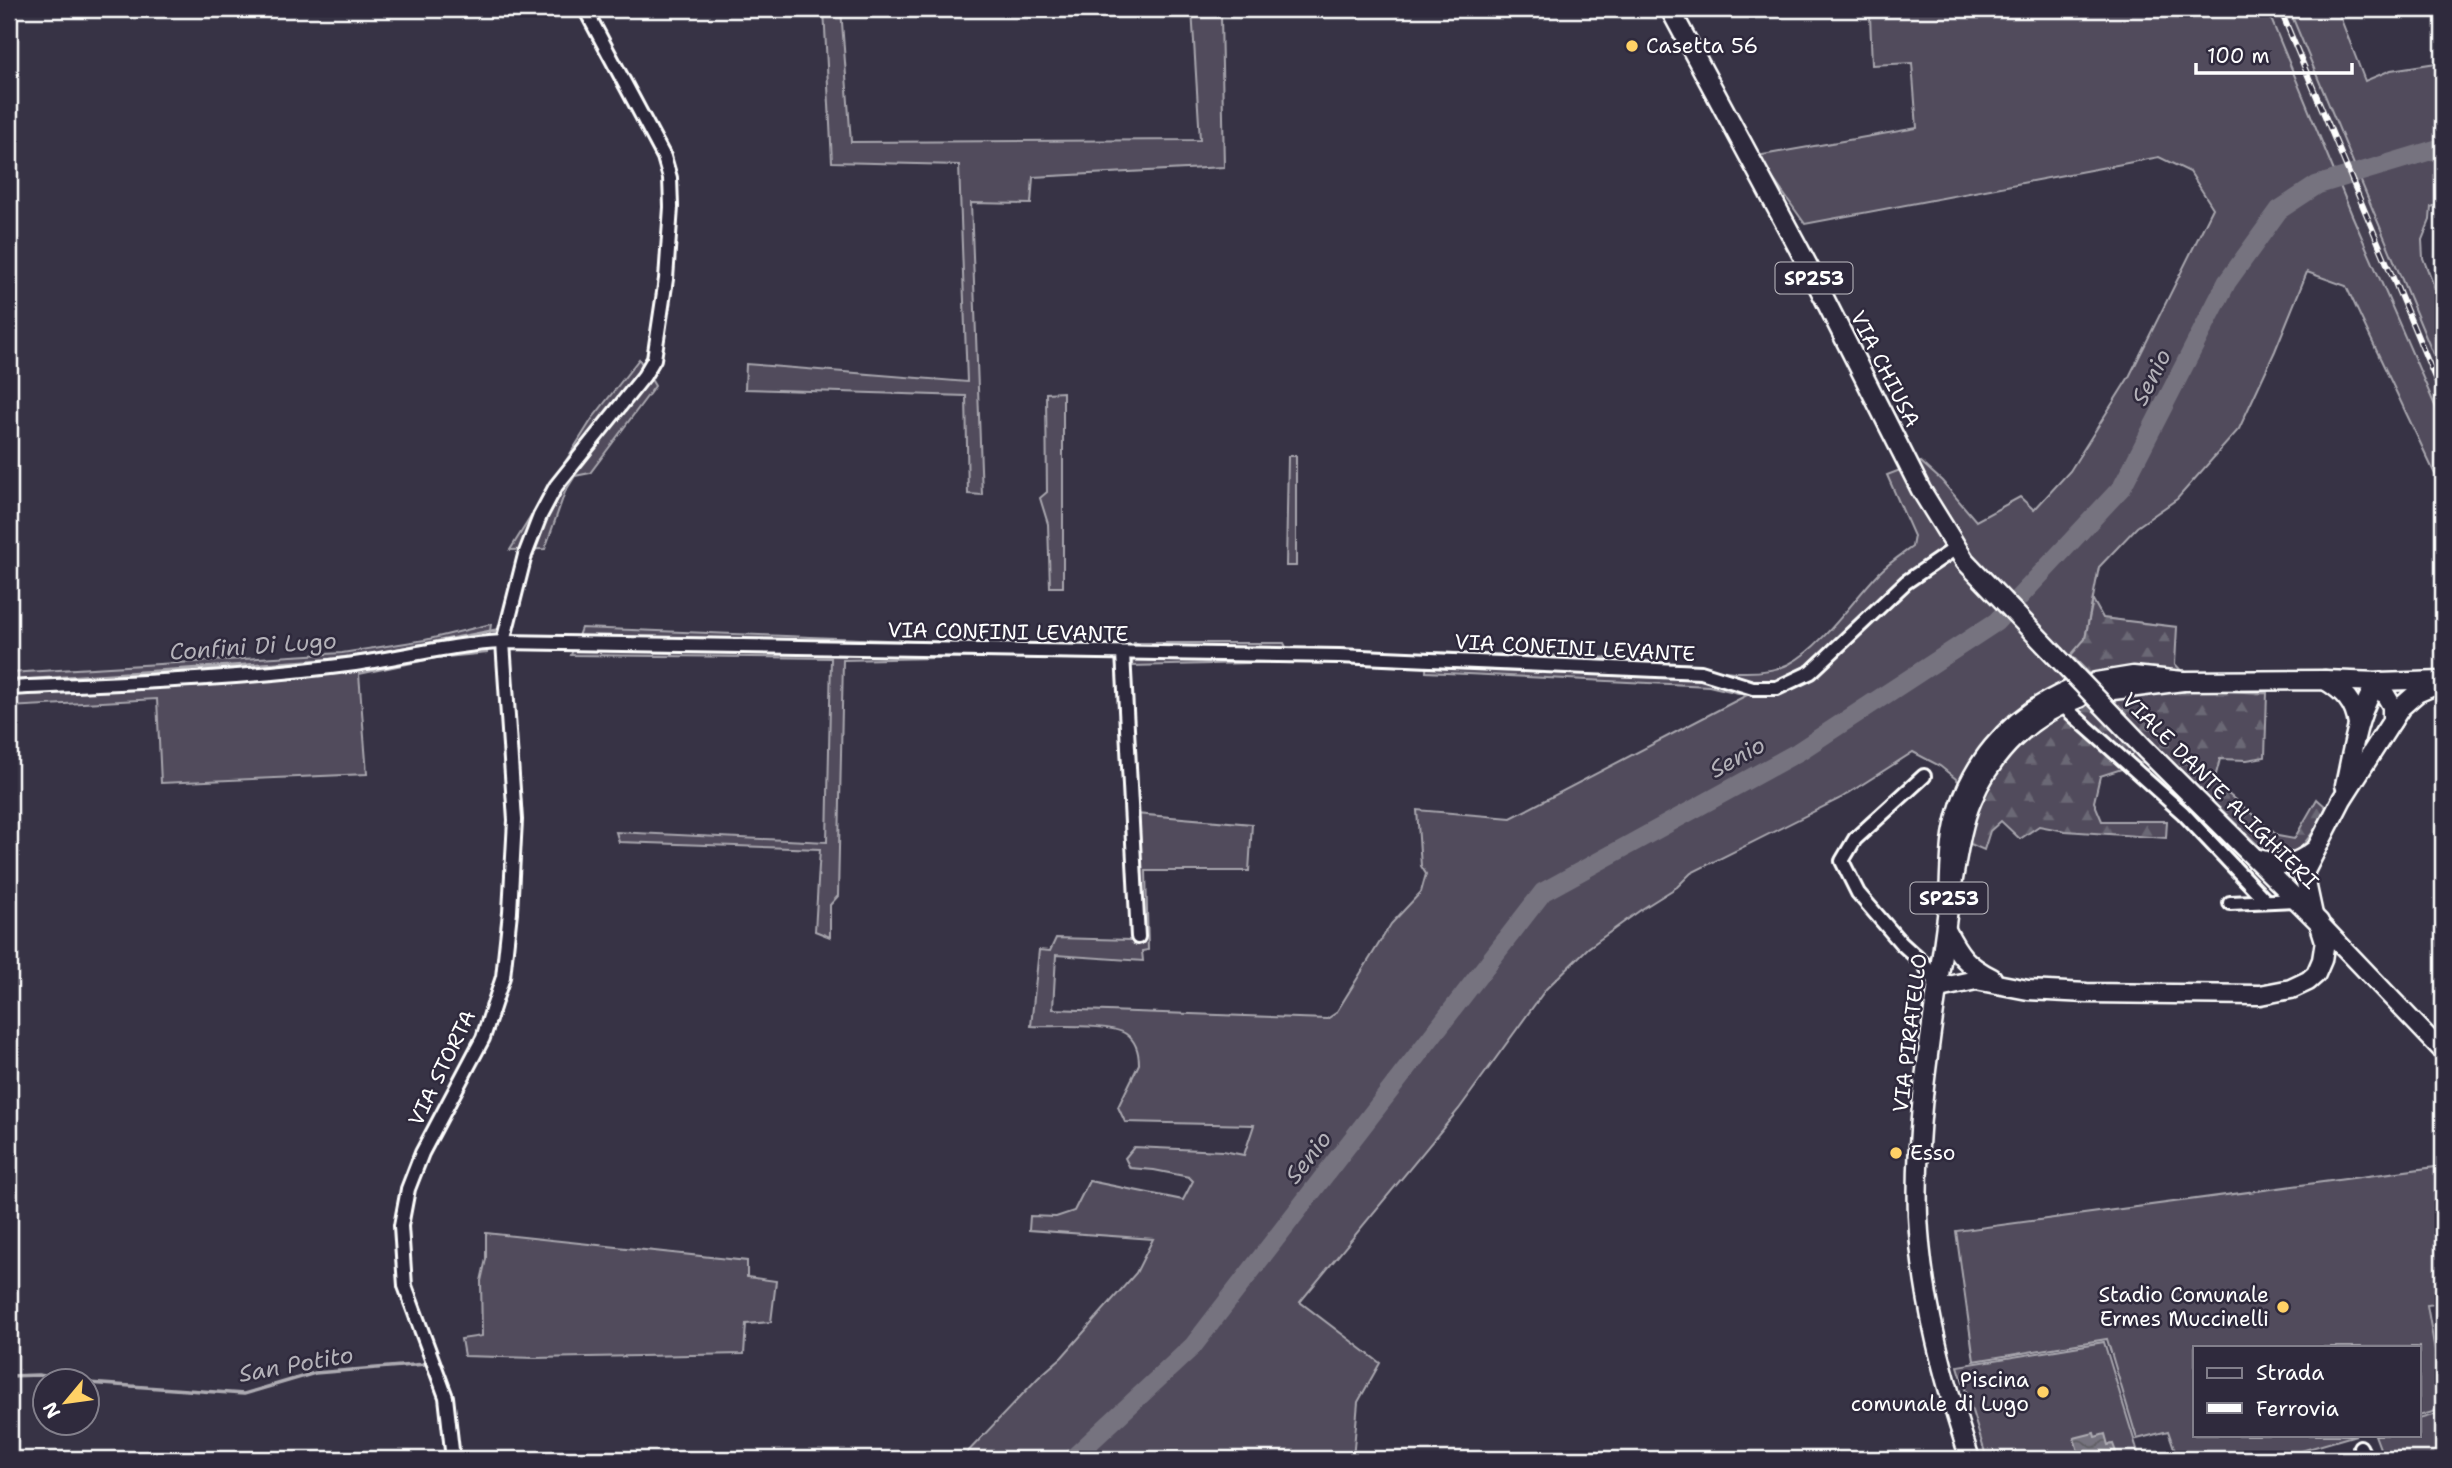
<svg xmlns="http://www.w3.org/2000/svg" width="2452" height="1468" font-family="'Shantell Sans',sans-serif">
  <defs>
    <pattern id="forest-firs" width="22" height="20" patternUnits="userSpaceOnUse" patternTransform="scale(1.75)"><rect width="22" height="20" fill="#514c5c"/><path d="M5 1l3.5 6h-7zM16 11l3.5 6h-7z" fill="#6b6774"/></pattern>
    <pattern id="water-waves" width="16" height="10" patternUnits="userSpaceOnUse" patternTransform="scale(1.75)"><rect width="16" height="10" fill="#76737f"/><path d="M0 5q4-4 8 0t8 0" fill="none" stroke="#5f5e63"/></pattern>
  </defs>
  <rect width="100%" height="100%" fill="#373345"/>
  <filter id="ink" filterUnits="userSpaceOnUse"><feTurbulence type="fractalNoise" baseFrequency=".0143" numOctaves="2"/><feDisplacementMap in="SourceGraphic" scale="14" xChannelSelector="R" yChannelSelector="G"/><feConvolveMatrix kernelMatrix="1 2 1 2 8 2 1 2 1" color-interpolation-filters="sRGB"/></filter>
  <g filter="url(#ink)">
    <!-- built -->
    <polygon fill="#444051" points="2267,9 2289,9 2443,378 2443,424 2352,215"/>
    <!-- grass -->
    <g fill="#514c5c" stroke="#a8a6ae" stroke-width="2">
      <polygon points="824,9 841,9 851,142 1200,140 1192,9 1382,9 1221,16 1224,167 1033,177 1031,204 971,203 982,495 968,494 966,396 745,389 746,364 967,382 959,165 832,162"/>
      <path d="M 1931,9 L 2267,9 L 2352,215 L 2443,424 L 2443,480 L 2435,474 L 2346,286 L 2307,272 L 2275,351 L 2239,429 L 2177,499 L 2137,527 L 2099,567 L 2085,639 L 2110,694 L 1961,783 L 1940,766 L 1913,752 L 1841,798 L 1691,873 L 1677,887 L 1642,909 L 1588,948 L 1546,989 L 1459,1109 L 1300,1302 L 1380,1363 L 1358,1402 L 1353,1459 L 961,1459 L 1038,1378 L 1062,1357 L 1136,1273 L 1153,1239 L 1029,1230 L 1030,1216 L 1056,1217 L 1074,1211 L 1089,1181 L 1183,1200 L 1193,1181 L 1189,1177 L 1154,1170 L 1130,1168 L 1125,1158 L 1134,1147 L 1223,1151 L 1244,1155 L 1254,1125 L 1125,1122 L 1118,1107 L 1139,1064 C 1139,1053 1136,1041 1126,1034 C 1111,1023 1052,1027 1031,1026 L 1039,950 L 1050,951 L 1056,938 L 1131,940 L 1124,797 L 1135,798 L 1136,814 L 1252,824 L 1249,871 L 1146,871 L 1148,950 L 1142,951 L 1143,961 L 1056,955 L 1053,1009 L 1327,1019 L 1336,1013 L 1391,924 L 1421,892 L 1426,874 L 1421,866 L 1417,810 L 1511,818 L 1747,695 L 1709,686 L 1426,672 L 1427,652 C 1498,655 1570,654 1640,660 C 1681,663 1751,683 1789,664 C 1823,646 1852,601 1879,573 C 1889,563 1901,555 1912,547 L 1914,536 L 1887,475 L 1921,462 L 1942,481 L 1976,521 L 2020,497 L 2034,510 L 2070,471 L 2129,377 L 2213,208 L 2190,172 L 2159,157 L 1805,224 L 1757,156 L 1917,128 L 1912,63 L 1872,65 L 1870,16 Z"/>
      <polygon points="2289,9 2337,9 2365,81 2391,70 2443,62 2443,203 2431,207 2430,220 2422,240 2423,258 2443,309 2443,378"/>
      <polygon points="639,359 655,386 590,473 575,476 565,492 545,549 510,550 592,419"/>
      <polygon points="1063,392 1063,587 1050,587 1048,524 1040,498 1047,492 1046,393"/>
      <polygon points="1288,456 1296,456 1296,566 1286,566"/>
      <polygon points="491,624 487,653 436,658 359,674 367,774 161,783 157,699 9,707 9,673 342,653 425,640"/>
      <polygon points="581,628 986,644 983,657 843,660 838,896 830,905 830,937 815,931 820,849 619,842 616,832 827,842 831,658 571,655"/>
      <polygon points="1134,643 1284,643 1294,662 1132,666"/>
      <polygon points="2443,1166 2443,1303 2427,1305 2443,1396 2443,1409 2419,1416 2419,1347 2195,1347 2195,1435 2356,1435 2274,1459 2178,1459 2168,1431 2137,1439 2107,1339 1974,1361 1956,1231"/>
      <polygon points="486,1233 747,1261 747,1277 776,1281 771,1322 746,1324 744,1354 535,1358 464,1356 461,1339 482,1336 481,1281 486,1259"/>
      <polygon points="2104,1342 2140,1459 1987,1459 1958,1366"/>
      <polygon points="2443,1412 2443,1459 2384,1459 2375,1435 2419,1435 2419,1419"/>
    </g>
    <!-- forest -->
    <polygon fill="url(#forest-firs)" stroke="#a8a6ae" stroke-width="2" points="2093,600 2103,618 2177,627 2175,664 2199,690 2267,693 2265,757 2247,760 2220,759 2214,782 2278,836 2294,839 2317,799 2326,807 2316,828 2299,850 2283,854 2261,848 2221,809 2143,762 2100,776 2094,802 2102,821 2167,821 2166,838 2065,831 2039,826 2020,839 2001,821 1990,831 1984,850 1968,843 1975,807 2024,731 2059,712 2110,694 2071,655 2085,639"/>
    <!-- water -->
    <polygon fill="url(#water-waves)" stroke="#adabb2" stroke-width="2" points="2094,1433 2095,1437 2105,1434 2108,1445 2113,1444 2116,1452 2100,1457 2099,1453 2080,1458 2074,1438"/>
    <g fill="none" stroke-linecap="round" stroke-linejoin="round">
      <!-- stream -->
      <g stroke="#adabb2" stroke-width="3.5">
        <polyline points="9,681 326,660 374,654 497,630"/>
        <polyline points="9,1376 38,1375 73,1380"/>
        <polyline points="88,1383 244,1394 315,1373 426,1364"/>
      </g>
      <!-- river -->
      <polyline stroke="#76737f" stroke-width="19" points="1072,1459 1193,1346 1543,892 1798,752 1996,622 2122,487 2227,282 2279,210 2317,185 2443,147"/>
      <!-- street casing -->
      <g stroke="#fff" stroke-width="18">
        <g id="street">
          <polyline points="1123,653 1138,937"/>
          <path d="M 9,688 C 125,683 240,679 355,664 C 405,657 453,644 503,642 L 1339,656 L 1701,672 L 1753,688 L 1777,688 L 1811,672 L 1906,582 L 1956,548"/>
          <polyline points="2062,705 2183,813 2266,901"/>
          <polyline points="1924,776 1855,839 1842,861 1858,893 1901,943 1924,964 1939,987"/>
          <polyline points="2230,903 2297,900"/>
          <polyline points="2360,1447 2366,1459"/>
          <polyline points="453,1459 446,1397 405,1286 401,1226 408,1189 422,1153 483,1038 503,977 510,912 515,820 503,642 525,555 540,516 556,486 644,376 654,359 666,279 671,207 670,178 664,157 585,9"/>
        </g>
      </g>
      <!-- secondary casing -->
      <g stroke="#fff" stroke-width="21">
        <g id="secondary">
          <polyline points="2378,682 2442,680"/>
          <polyline points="2319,922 2443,1052"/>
        </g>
      </g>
      <!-- primary casing -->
      <g stroke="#fff" stroke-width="23">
        <g id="primary">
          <polyline points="1670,9 1807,264 1921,490 1965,561 2055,655"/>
          <path d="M 2325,680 C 2343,691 2355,702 2358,725"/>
          <polyline points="2183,681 2325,680 2378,682"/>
          <polyline points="2096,682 2133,676 2183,681 2105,691"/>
          <polyline points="2378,682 2392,706 2392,721"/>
          <path d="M 2070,690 C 2009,716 1964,768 1953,835 C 1950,856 1950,879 1949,900 C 1956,868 1959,830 1972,800 C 1992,752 2030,715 2079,698"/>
          <path d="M 2345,785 C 2353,750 2357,711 2378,682"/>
          <path d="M 2258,859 C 2285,867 2292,867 2315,850"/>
          <path d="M 1949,900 C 1937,1005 1914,1111 1918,1216 C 1922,1300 1944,1381 1970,1459"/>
          <polyline points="2313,915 2304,873 2342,799 2401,707 2417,693 2443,682"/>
          <path d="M 1946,930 C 1959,955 1966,965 1992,978"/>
          <polyline points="1939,988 1976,980 2028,990 2087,993 2260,995 2291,989 2308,981 2316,974 2322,960 2325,941 2319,922 2146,750"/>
        </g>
      </g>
      <!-- street -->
      <use href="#street" stroke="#2f2a3d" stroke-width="12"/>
      <!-- secondary -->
      <use href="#secondary" stroke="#2f2a3d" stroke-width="16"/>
      <!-- primary -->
      <use href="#primary" stroke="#2f2a3d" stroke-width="18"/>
      <!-- rail casing -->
      <g stroke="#fff" stroke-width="6">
        <polyline id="rail" points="2280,9 2443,397"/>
      </g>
      <!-- rail -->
      <use href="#rail" stroke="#2f2a3d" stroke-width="3.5" stroke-dasharray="10" stroke-linecap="butt"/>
      <!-- primary-bridge casing -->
      <g stroke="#fff" stroke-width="23" stroke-linecap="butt">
        <polyline id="primary-bridge" points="2055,655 2146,750"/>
      </g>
      <!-- primary-bridge -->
      <use href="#primary-bridge" stroke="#2f2a3d" stroke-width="18"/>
    </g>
  </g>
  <!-- markers -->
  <g fill="#ffd166" stroke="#2f2a3d" stroke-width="2.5">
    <circle cx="1632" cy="46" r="7"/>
    <circle cx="1896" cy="1153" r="7"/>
    <circle cx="2283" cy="1307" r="7"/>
    <circle cx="2043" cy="1392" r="7"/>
  </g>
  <g text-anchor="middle" stroke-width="5" stroke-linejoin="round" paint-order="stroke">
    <!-- shield labels -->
    <g fill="#2f2a3d" stroke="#c1bfc5" stroke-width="2">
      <rect x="1775.5" y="262.5" width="77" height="31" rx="5"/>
      <rect x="1910.5" y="882.5" width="77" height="31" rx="5"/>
    </g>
    <g font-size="19" font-weight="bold" fill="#fff">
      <text x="1814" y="285">SP253</text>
      <text x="1949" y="905">SP253</text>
    </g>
    <!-- poi labels -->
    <g font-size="21" fill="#fff" stroke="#2f2a3d" text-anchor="start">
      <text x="1646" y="53">Casetta 56</text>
      <text x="1910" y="1160">Esso</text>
      <text x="2269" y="1302" text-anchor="end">Stadio Comunale<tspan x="2269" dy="24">Ermes Muccinelli</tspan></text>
      <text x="2029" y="1387" text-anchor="end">Piscina<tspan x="2029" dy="24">comunale di Lugo</tspan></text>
    </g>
    <!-- street labels -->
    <g font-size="21" fill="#fff" stroke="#2f2a3d">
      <text transform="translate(1885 369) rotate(63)" y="7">VIA CHIUSA</text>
      <text transform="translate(1008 632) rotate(1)" y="7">VIA CONFINI LEVANTE</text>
      <text transform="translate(1575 648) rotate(3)" y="7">VIA CONFINI LEVANTE</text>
      <text transform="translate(2220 791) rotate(45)" y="7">VIALE DANTE ALIGHIERI</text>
      <text transform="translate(1910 1033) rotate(-83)" y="7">VIA PIRATELLO</text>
      <text transform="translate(442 1068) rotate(-64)" y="7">VIA STORTA</text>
    </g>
    <!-- water labels -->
    <g font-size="23" font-style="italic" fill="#b4b2b9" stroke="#2f2a3d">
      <text transform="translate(2151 377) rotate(-63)" y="8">Senio</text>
      <text transform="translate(253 646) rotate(-4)" y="8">Confini Di Lugo</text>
      <text transform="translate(1737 757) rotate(-29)" y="8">Senio</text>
      <text transform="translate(1308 1157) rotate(-52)" y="8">Senio</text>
      <text transform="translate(296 1364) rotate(-10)" y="8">San Potito</text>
    </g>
  </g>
  <!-- margin -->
  <rect width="2452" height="1468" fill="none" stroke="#2f2a3d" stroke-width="35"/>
  <rect x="18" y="18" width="2417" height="1433" fill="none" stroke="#fff" stroke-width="2.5" filter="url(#ink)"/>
  <!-- legend -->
  <rect x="2193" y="1346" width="228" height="91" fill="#2f2a3d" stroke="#827f8b" stroke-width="2"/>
  <rect x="2207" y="1368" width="35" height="10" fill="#2f2a3d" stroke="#827f8b" stroke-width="2"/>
  <text x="2256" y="1380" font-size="21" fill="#ffffff">Strada</text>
  <rect x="2207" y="1403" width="35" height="10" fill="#ffffff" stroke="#827f8b" stroke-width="2"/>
  <text x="2256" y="1416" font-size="21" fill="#ffffff">Ferrovia</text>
  <!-- north arrow -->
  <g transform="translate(66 1402) rotate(241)"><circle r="33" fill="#2f2a3d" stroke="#827f8b" stroke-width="2"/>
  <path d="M0-5L12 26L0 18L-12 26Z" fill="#ffd166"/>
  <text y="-10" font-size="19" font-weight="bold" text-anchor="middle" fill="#ffffff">N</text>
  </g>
  <!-- scale -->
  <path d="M2196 63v10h156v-10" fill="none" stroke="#ffffff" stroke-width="3.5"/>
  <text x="2207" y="63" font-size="21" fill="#ffffff" stroke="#2f2a3d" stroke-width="5" paint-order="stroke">100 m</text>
</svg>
